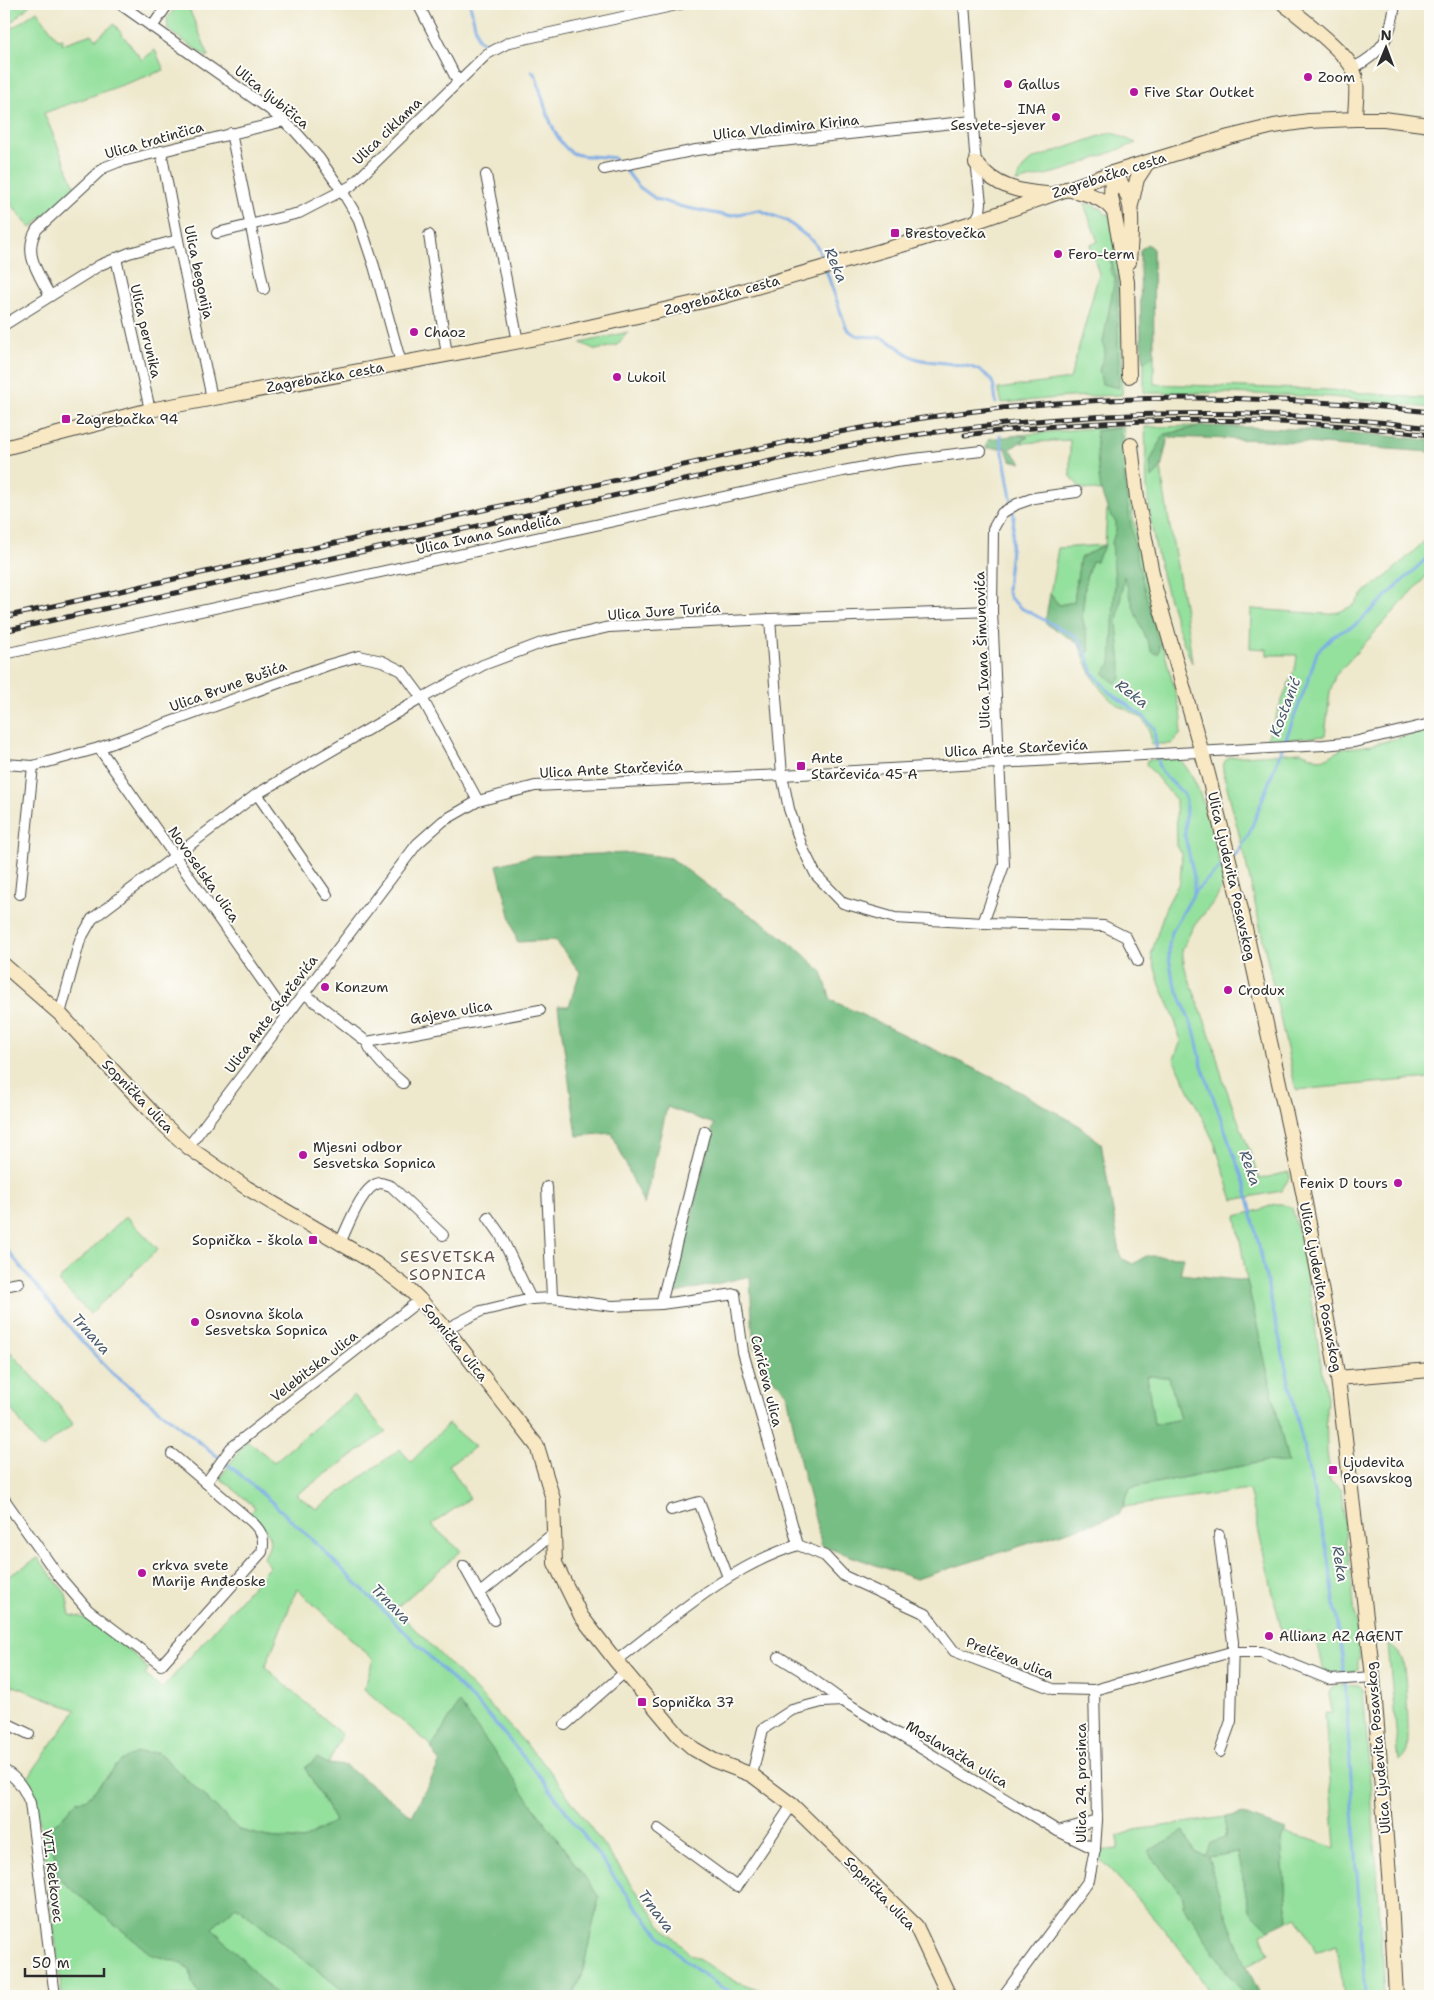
<svg xmlns="http://www.w3.org/2000/svg" width="1434" height="2000" font-family="'Shantell Sans',sans-serif">
  <rect width="100%" height="100%" fill="#fdfcf7"/>
  <filter id="ink" filterUnits="userSpaceOnUse"><feTurbulence type="fractalNoise" baseFrequency=".02" numOctaves="2"/><feDisplacementMap in="SourceGraphic" scale="10" xChannelSelector="R" yChannelSelector="G"/><feConvolveMatrix kernelMatrix="1 2 1 2 8 2 1 2 1" color-interpolation-filters="sRGB"/></filter>
  <filter id="wash" filterUnits="userSpaceOnUse"><feTurbulence type="fractalNoise" baseFrequency=".0096" numOctaves="4" result="noise"/><feDisplacementMap in="SourceGraphic" scale="20" xChannelSelector="R" yChannelSelector="G"/><feGaussianBlur stdDeviation="1.12" result="paint"/><feColorMatrix in="noise" values="0 0 0 0 0 0 0 0 0 0 0 0 0 0 0 0 0 1.4 0 .05"/><feComposite in="paint" operator="in"/></filter>
  <g filter="url(#wash)">
    <rect width="100%" height="100%" fill="#eee8cc"/>
    <!-- green -->
    <g fill="#94e09d" stroke="#608664">
      <polygon points="5,4 31,4 4,29 4,6"/>
      <polygon points="178,4 187,4 209,56 207,57 168,30 167,19"/>
      <polygon points="37,11 58,40 63,39 62,44 92,34 96,39 114,24 142,60 155,50 164,70 44,113 75,187 31,228 4,196 4,34"/>
      <polygon points="1113,133 1136,143 1065,170 1016,182 1023,168 1033,159 1106,134"/>
      <polygon points="1086,203 1102,209 1106,215 1109,213 1118,259 1123,376 1122,377 1122,395 1069,397 1002,403 998,389 1070,379 1099,274 1090,245 1098,242 1084,204"/>
      <polygon points="628,332 617,345 596,350 581,343"/>
      <polygon points="1154,356 1154,384 1331,390 1430,399 1430,408 1331,397 1225,393 1144,393 1144,362"/>
      <path d="M 1200,426 L 1163,435 L 1153,477 L 1161,468 C 1169,533 1185,597 1192,663 C 1170,612 1151,543 1147,488 C 1146,468 1146,447 1145,427 Z"/>
      <path d="M 1123,427 L 1132,514 L 1147,586 L 1182,718 L 1180,735 L 1171,744 L 1151,744 C 1151,709 1124,716 1106,695 C 1096,685 1089,671 1084,657 L 1090,650 L 1082,616 L 1086,577 L 1092,561 L 1096,562 L 1104,546 L 1080,558 L 1074,602 L 1059,605 L 1050,594 L 1058,548 L 1105,545 L 1108,492 L 1080,488 L 1070,475 L 1070,440 L 1021,443 L 1028,437 L 1019,435 L 1081,429 Z"/>
      <polygon points="1430,536 1430,572 1335,676 1330,692 1325,736 1266,741 1296,665 1297,655 1267,655 1267,649 1250,648 1251,609 1326,614 1339,612 1354,605 1367,590 1387,576"/>
      <path d="M 1430,730 L 1430,1078 L 1296,1090 L 1245,858 L 1223,771 C 1223,765 1224,760 1230,757 L 1301,752 L 1318,759 L 1327,758 L 1342,749 L 1371,745 Z"/>
      <path d="M 1178,758 C 1204,781 1214,847 1225,881 L 1216,899 L 1193,927 L 1182,950 L 1185,968 L 1213,1043 L 1223,1080 L 1260,1179 L 1289,1172 L 1290,1177 L 1281,1191 L 1233,1200 L 1215,1144 L 1174,1059 L 1181,1041 L 1172,1011 L 1160,985 L 1151,955 L 1165,909 L 1180,881 L 1182,854 L 1177,846 L 1176,800 L 1146,764 L 1147,760 Z"/>
      <polygon points="1275,1204 1281,1204 1292,1208 1301,1241 1328,1405 1326,1406 1327,1452 1331,1481 1341,1490 1360,1659 1358,1659 1358,1669 1355,1671 1332,1673 1324,1671 1317,1642 1311,1633 1294,1634 1284,1641 1249,1490 1123,1507 1130,1488 1267,1461 1288,1463 1247,1281 1236,1216 1260,1210"/>
      <polygon points="126,1216 158,1249 90,1314 58,1281"/>
      <polygon points="4,1345 57,1403 73,1424 42,1449 37,1445 4,1399"/>
      <polygon points="1147,1376 1169,1377 1180,1419 1154,1425"/>
      <path d="M 354,1395 L 386,1432 L 296,1495 L 317,1509 L 400,1449 L 411,1462 L 448,1424 L 475,1447 L 449,1465 L 470,1498 L 431,1525 L 461,1551 L 395,1609 L 486,1701 L 547,1767 L 660,1924 L 691,1955 L 735,1981 L 777,1996 L 573,1996 L 583,1970 L 599,1897 L 459,1704 L 432,1746 L 364,1689 L 373,1659 L 297,1589 L 265,1667 L 342,1735 L 328,1764 L 305,1768 L 335,1821 L 303,1840 L 268,1837 L 239,1830 L 158,1752 L 121,1761 L 86,1800 L 77,1801 L 61,1819 L 42,1833 L 54,1852 L 58,1877 L 152,1955 L 176,1961 L 190,1969 L 192,1983 L 200,1996 L 62,1996 L 42,1833 L 35,1800 L 25,1782 L 76,1710 L 4,1682 L 4,1579 L 38,1558 L 66,1594 L 70,1615 L 89,1619 L 135,1655 L 148,1669 L 145,1675 L 162,1689 L 270,1566 L 263,1558 C 278,1538 265,1527 250,1514 L 255,1507 L 220,1478 L 247,1440 L 274,1462 Z"/>
      <path d="M 1388,1645 C 1395,1649 1398,1651 1402,1659 C 1406,1668 1410,1739 1407,1750 C 1406,1755 1403,1758 1399,1762 Z"/>
      <polygon points="1339,1685 1360,1686 1363,1689 1378,1884 1384,1996 1344,1996 1337,1945 1315,1952 1298,1917 1288,1921 1281,1840 1284,1833 1309,1839 1335,1848 1325,1713 1332,1713 1329,1693 1332,1687"/>
      <path d="M 1226,1817 L 1225,1838 L 1206,1855 L 1194,1852 L 1148,1852 L 1183,1896 L 1184,1906 L 1229,1975 L 1246,1996 L 1212,1996 C 1180,1944 1139,1899 1096,1855 L 1099,1851 L 1118,1849 L 1118,1836 L 1135,1830 Z"/>
      <polygon points="1238,1852 1249,1910 1269,1930 1262,1933 1269,1953 1246,1966 1222,1908 1208,1857"/>
      <polygon points="236,1906 350,1996 277,1996 212,1928"/>
    </g>
    <!-- forest -->
    <g fill="#77be84" stroke="#517458" fill-rule="evenodd">
      <polygon points="1147,244 1153,249 1154,356 1144,362 1141,343 1140,250"/>
      <polygon points="1111,261 1112,261 1117,279 1119,388 1102,384 1099,370 1105,352 1103,342 1115,278 1110,271"/>
      <path d="M 1200,426 C 1277,427 1354,432 1430,440 L 1430,452 L 1265,440 L 1168,437 L 1161,468 L 1152,478 L 1150,462 L 1163,435 Z"/>
      <path d="M 1120,428 C 1122,459 1125,490 1130,520 C 1137,564 1149,606 1160,648 L 1158,654 L 1152,652 L 1136,615 L 1124,576 L 1117,624 L 1121,664 L 1121,679 L 1115,683 L 1103,673 L 1111,663 L 1115,583 L 1112,542 L 1116,530 L 1116,522 C 1096,499 1098,461 1096,431 Z"/>
      <polygon points="1019,435 1028,437 1010,449 1022,463 1010,460 1006,448 986,448 988,439"/>
      <polygon points="1105,545 1096,562 1092,561 1086,577 1082,616 1090,650 1084,657 1079,644 1045,623 1050,594 1059,605 1074,602 1080,558"/>
      <path d="M 634,853 L 671,858 L 722,897 L 768,926 L 800,951 L 822,972 L 831,1000 L 1004,1083 L 1075,1123 L 1101,1143 L 1121,1258 L 1133,1264 L 1146,1256 L 1184,1257 L 1180,1274 L 1247,1281 L 1288,1463 L 1267,1461 L 1130,1488 L 1119,1515 L 916,1579 L 822,1546 L 800,1461 L 787,1393 L 763,1368 L 753,1341 L 750,1276 L 672,1294 L 714,1124 L 667,1107 L 644,1205 L 612,1133 L 577,1136 L 558,1006 L 569,1006 L 580,972 L 555,940 L 517,942 L 497,865 L 532,856 ZM 1147,1376 L 1169,1377 L 1180,1419 L 1154,1425 Z"/>
      <polygon points="459,1703 599,1897 583,1970 573,1996 350,1996 236,1906 212,1928 277,1996 200,1996 192,1983 190,1969 176,1961 152,1955 57,1877 54,1852 42,1833 61,1819 77,1801 86,1800 121,1761 136,1753 158,1752 239,1830 268,1837 303,1840 335,1821 305,1768 317,1758 328,1764 346,1766 412,1816 440,1762 431,1748"/>
      <path d="M 1241,1814 L 1286,1830 L 1281,1840 L 1288,1921 L 1269,1930 L 1249,1910 L 1238,1852 L 1208,1857 C 1222,1906 1238,1951 1261,1996 L 1246,1996 L 1229,1975 L 1184,1906 L 1183,1896 L 1148,1852 L 1184,1831 L 1194,1852 L 1206,1855 L 1210,1843 L 1225,1838 L 1226,1817 Z"/>
    </g>
    <g fill="none" stroke-linecap="round" stroke-linejoin="round">
      <!-- stream -->
      <g stroke="#7aabe5" stroke-width="3">
        <polyline points="470,4 478,39 488,46"/>
        <path d="M 532,71 L 536,76 C 542,96 553,146 575,154 C 583,157 604,156 614,158 L 620,164"/>
        <polyline points="624,168 638,186 656,199 683,207 728,216 759,210 787,221 814,242 819,250 824,264"/>
        <path d="M 826,270 L 846,327 C 857,341 867,334 881,338 C 895,341 904,355 918,359 C 938,365 984,360 993,384 C 995,390 995,397 996,403"/>
        <polyline points="1000,435 1012,504"/>
        <polyline points="1013,510 1014,517 1007,590 1010,598 1021,608 1075,636 1083,645 1093,673 1109,692 1144,717 1154,728 1158,764 1162,773 1183,793 1186,801 1185,836 1194,877 1194,893 1172,932 1169,944 1169,958 1173,979 1195,1033 1202,1066 1246,1188 1327,1552 1344,1667 1365,1996"/>
        <polyline points="1233,857 1238,852 1249,834 1308,681 1317,652 1333,636 1357,624 1430,555"/>
        <polyline points="1194,892 1226,862"/>
        <polyline points="4,1246 77,1336 112,1373 231,1467 274,1504 322,1549 488,1715 543,1780 641,1913 665,1941 689,1964 721,1987 741,1996"/>
      </g>
    </g>
  </g>
  <g filter="url(#ink)">
    <g fill="none" stroke-linecap="round" stroke-linejoin="round">
      <!-- street casing -->
      <g stroke="#484743" stroke-width="12">
        <g id="street">
          <polyline points="120,4 269,109 295,131 319,158 342,191 358,218 374,266 401,363"/>
          <polyline points="964,4 975,153 981,203 980,212 975,222"/>
          <polyline points="152,27 168,4"/>
          <path d="M 1353,68 C 1383,53 1391,36 1395,4"/>
          <polyline points="458,82 487,54 510,42 681,4"/>
          <polyline points="231,133 264,289"/>
          <polyline points="161,151 178,240 212,398"/>
          <polyline points="604,169 696,150 973,121"/>
          <polyline points="486,175 518,342"/>
          <polyline points="217,233 299,213 351,186 458,82 418,4"/>
          <polyline points="429,235 447,355"/>
          <polyline points="116,258 150,410"/>
          <path d="M 50,296 C 39,274 22,253 37,229 L 103,168 L 118,162 L 284,121"/>
          <polyline points="4,325 100,265 129,253 178,240"/>
          <polyline points="770,619 782,775 789,809 802,847 816,875 843,903 895,918 983,923 1104,926 1126,937 1138,961"/>
          <polyline points="4,654 843,471 897,461 981,451"/>
          <polyline points="99,748 287,1016"/>
          <polyline points="4,764 33,766 99,748 328,665 359,656 382,661 402,671 422,698 478,801"/>
          <polyline points="257,794 327,895"/>
          <polyline points="20,894 33,766"/>
          <polyline points="983,923 1004,865 992,611 993,529 1002,513 1017,504 1034,498 1077,492"/>
          <path d="M 305,994 L 367,1042 C 374,1059 389,1071 403,1083"/>
          <polyline points="60,1014 80,940 92,919 257,794 422,698 483,665 544,642 609,627 770,619 992,611"/>
          <polyline points="367,1042 540,1010"/>
          <polyline points="188,1147 417,844 443,821 478,801 535,786 782,775 1324,745 1354,742 1430,724"/>
          <polyline points="547,1187 552,1298"/>
          <polyline points="488,1217 500,1234 531,1299"/>
          <path d="M 340,1243 C 347,1229 362,1185 380,1183 C 383,1183 387,1185 391,1186 L 443,1235"/>
          <polyline points="4,1286 19,1283"/>
          <polyline points="661,1304 705,1131"/>
          <polyline points="446,1329 481,1311 531,1299 552,1298 612,1306 661,1304 735,1294 743,1352 798,1545"/>
          <polyline points="206,1483 231,1448 420,1300"/>
          <path d="M 4,1499 L 57,1574 L 88,1610 L 161,1665 L 262,1552 C 265,1538 262,1532 252,1522 L 172,1454"/>
          <polyline points="671,1510 699,1502 728,1577"/>
          <polyline points="1219,1535 1233,1642 1231,1721 1220,1752"/>
          <polyline points="464,1566 494,1620"/>
          <polyline points="480,1593 554,1533"/>
          <polyline points="779,1657 800,1670 843,1701"/>
          <path d="M 616,1661 C 673,1618 729,1566 798,1545 L 825,1556 L 844,1576 L 926,1614 L 954,1651 L 1053,1689 L 1094,1690 L 1231,1652 L 1262,1652 L 1331,1680 L 1373,1677"/>
          <polyline points="4,1722 29,1734"/>
          <polyline points="565,1725 625,1672"/>
          <path d="M 4,1770 C 17,1778 24,1788 30,1803 L 55,1996"/>
          <polyline points="752,1775 763,1729 792,1710 822,1702 843,1701 1058,1831 1095,1849"/>
          <polyline points="658,1829 737,1887 792,1805"/>
          <polyline points="1058,1831 1097,1820"/>
          <polyline points="1003,1996 1089,1880 1095,1849 1097,1820 1094,1690"/>
        </g>
      </g>
      <!-- secondary casing -->
      <g stroke="#484743" stroke-width="16">
        <g id="secondary">
          <path d="M 1284,4 C 1300,17 1349,54 1354,72 C 1359,86 1355,104 1355,119"/>
          <path d="M 976,163 C 995,187 1019,192 1047,194"/>
          <polyline points="1112,173 1111,196 1127,282 1129,376"/>
          <path d="M 1112,173 C 1138,195 1131,231 1129,262"/>
          <path d="M 1066,189 C 1084,193 1103,196 1114,212"/>
          <polyline points="1131,205 1137,179 1148,162"/>
          <polyline points="1131,445 1137,498 1155,588 1208,774 1240,905 1303,1192 1338,1378 1373,1677 1391,1900 1396,1996"/>
          <polyline points="4,448 150,410 558,334 721,297 905,244 975,222 1112,173 1229,137 1274,126 1309,121 1355,119 1384,119 1430,125"/>
          <polyline points="4,965 60,1014 160,1121 188,1147 247,1188 376,1264 410,1290 420,1300 446,1329 537,1446 553,1499 555,1563 581,1616 616,1661 679,1736 694,1749 713,1760 752,1775 792,1805 916,1926 949,1996"/>
          <polyline points="1338,1378 1430,1370"/>
        </g>
      </g>
      <!-- street -->
      <use href="#street" stroke="#fff" stroke-width="10"/>
      <!-- secondary -->
      <use href="#secondary" stroke="#f8e8c3" stroke-width="14"/>
      <!-- rail casing -->
      <g stroke="#2b2b2b" stroke-width="5">
        <g id="rail">
          <path d="M 965,435 C 1118,416 1277,415 1430,435"/>
          <path d="M 4,617 L 796,440 C 859,428 921,417 984,410 C 1131,393 1283,395 1430,412"/>
          <path d="M 4,631 L 793,456 C 1004,414 1216,400 1430,428"/>
        </g>
      </g>
      <!-- rail -->
      <use href="#rail" stroke="#fdfcf7" stroke-width="3" stroke-dasharray="9" stroke-linecap="butt"/>
    </g>
  </g>
  <!-- markers -->
  <g fill="#b5179e" stroke="#fdfcf7" stroke-width="2">
    <circle cx="1308" cy="77" r="5"/>
    <circle cx="1008" cy="84" r="5"/>
    <circle cx="1134" cy="92" r="5"/>
    <circle cx="1056" cy="117" r="5"/>
    <rect x="890" y="228" width="10" height="10" rx="2.5"/>
    <circle cx="1058" cy="254" r="5"/>
    <circle cx="414" cy="332" r="5"/>
    <circle cx="617" cy="377" r="5"/>
    <rect x="61" y="414" width="10" height="10" rx="2.5"/>
    <rect x="796" y="761" width="10" height="10" rx="2.5"/>
    <circle cx="325" cy="987" r="5"/>
    <circle cx="1228" cy="990" r="5"/>
    <circle cx="303" cy="1155" r="5"/>
    <circle cx="1398" cy="1183" r="5"/>
    <rect x="308" y="1235" width="10" height="10" rx="2.5"/>
    <circle cx="195" cy="1322" r="5"/>
    <rect x="1328" y="1465" width="10" height="10" rx="2.5"/>
    <circle cx="142" cy="1573" r="5"/>
    <circle cx="1269" cy="1636" r="5"/>
    <rect x="637" y="1697" width="10" height="10" rx="2.5"/>
  </g>
  <g text-anchor="middle" stroke-width="4" stroke-linejoin="round" paint-order="stroke">
    <!-- poi labels -->
    <g font-size="14" fill="#2b2b2b" stroke="#fdfcf7" text-anchor="start">
      <text x="1318" y="82">Zoom</text>
      <text x="1018" y="89">Gallus</text>
      <text x="1144" y="97">Five Star Outket</text>
      <text x="1046" y="114" text-anchor="end">INA<tspan x="1046" dy="16">Sesvete-sjever</tspan></text>
      <text x="905" y="238">Brestovečka</text>
      <text x="1068" y="259">Fero-term</text>
      <text x="424" y="337">Chaoz</text>
      <text x="627" y="382">Lukoil</text>
      <text x="76" y="424">Zagrebačka 94</text>
      <text x="811" y="763">Ante<tspan x="811" dy="16">Starčevića 45 A</tspan></text>
      <text x="335" y="992">Konzum</text>
      <text x="1238" y="995">Crodux</text>
      <text x="313" y="1152">Mjesni odbor<tspan x="313" dy="16">Sesvetska Sopnica</tspan></text>
      <text x="1388" y="1188" text-anchor="end">Fenix D tours</text>
      <text x="303" y="1245" text-anchor="end">Sopnička - škola</text>
      <text x="205" y="1319">Osnovna škola<tspan x="205" dy="16">Sesvetska Sopnica</tspan></text>
      <text x="1343" y="1467">Ljudevita<tspan x="1343" dy="16">Posavskog</tspan></text>
      <text x="152" y="1570">crkva svete<tspan x="152" dy="16">Marije Anđeoske</tspan></text>
      <text x="1279" y="1641">Allianz AZ AGENT</text>
      <text x="652" y="1707">Sopnička 37</text>
    </g>
    <!-- street labels -->
    <g font-size="14" fill="#2b2b2b" stroke="#fdfcf7">
      <text transform="translate(272 97) rotate(39)" y="5">Ulica ljubičica</text>
      <text transform="translate(786 127) rotate(-6)" y="5">Ulica Vladimira Kirina</text>
      <text transform="translate(387 131) rotate(-44)" y="5">Ulica ciklama</text>
      <text transform="translate(154 140) rotate(-16)" y="5">Ulica tratinčica</text>
      <text transform="translate(1109 175) rotate(-18)" y="5">Zagrebačka cesta</text>
      <text transform="translate(199 272) rotate(78)" y="5">Ulica begonija</text>
      <text transform="translate(722 295) rotate(-15)" y="5">Zagrebačka cesta</text>
      <text transform="translate(146 331) rotate(77)" y="5">Ulica perunika</text>
      <text transform="translate(325 377) rotate(-10)" y="5">Zagrebačka cesta</text>
      <text transform="translate(488 534) rotate(-12)" y="5">Ulica Ivana Sandelića</text>
      <text transform="translate(664 611) rotate(-4)" y="5">Ulica Jure Turića</text>
      <text transform="translate(982 650) rotate(-92)" y="5">Ulica Ivana Šimunovića</text>
      <text transform="translate(228 686) rotate(-20)" y="5">Ulica Brune Bušića</text>
      <text transform="translate(1016 748) rotate(-3)" y="5">Ulica Ante Starčevića</text>
      <text transform="translate(611 769) rotate(-3)" y="5">Ulica Ante Starčevića</text>
      <text transform="translate(204 874) rotate(55)" y="5">Novoselska ulica</text>
      <text transform="translate(1232 876) rotate(77)" y="5">Ulica Ljudevita Posavskog</text>
      <text transform="translate(451 1012) rotate(-10)" y="5">Gajeva ulica</text>
      <text transform="translate(271 1014) rotate(-53)" y="5">Ulica Ante Starčevića</text>
      <text transform="translate(138 1096) rotate(46)" y="5">Sopnička ulica</text>
      <text transform="translate(1321 1287) rotate(79)" y="5">Ulica Ljudevita Posavskog</text>
      <text transform="translate(455 1342) rotate(51)" y="5">Sopnička ulica</text>
      <text transform="translate(314 1366) rotate(-38)" y="5">Velebitska ulica</text>
      <text transform="translate(767 1381) rotate(76)" y="5">Carićeva ulica</text>
      <text transform="translate(1010 1658) rotate(21)" y="5">Prelčeva ulica</text>
      <text transform="translate(1378 1748) rotate(-95)" y="5">Ulica Ljudevita Posavskog</text>
      <text transform="translate(957 1754) rotate(31)" y="5">Moslavačka ulica</text>
      <text transform="translate(1081 1783) rotate(-90)" y="5">Ulica 24. prosinca</text>
      <text transform="translate(53 1876) rotate(83)" y="5">VII. Retkovec</text>
      <text transform="translate(880 1893) rotate(46)" y="5">Sopnička ulica</text>
    </g>
    <!-- water labels -->
    <g font-size="15" font-style="italic" fill="#47586c" stroke="#fdfcf7">
      <text transform="translate(836 265) rotate(67)" y="5">Reka</text>
      <text transform="translate(1132 694) rotate(37)" y="5">Reka</text>
      <text transform="translate(1285 707) rotate(-69)" y="5">Kostanić</text>
      <text transform="translate(1250 1168) rotate(71)" y="5">Reka</text>
      <text transform="translate(91 1334) rotate(48)" y="5">Trnava</text>
      <text transform="translate(1340 1564) rotate(81)" y="5">Reka</text>
      <text transform="translate(391 1604) rotate(45)" y="5">Trnava</text>
      <text transform="translate(656 1911) rotate(53)" y="5">Trnava</text>
    </g>
    <!-- quarter labels -->
    <g font-size="16" letter-spacing="1" fill="#63524c" stroke="#fdfcf7">
      <text x="448" y="1262">SESVETSKA<tspan x="448" dy="18">SOPNICA</tspan></text>
    </g>
  </g>
  <!-- margin -->
  <rect width="1434" height="2000" fill="none" stroke="#fdfcf7" stroke-width="20"/>
  <!-- north arrow -->
  <g transform="translate(1386 48) rotate(1)" stroke="#fdfcf7" stroke-width="4" paint-order="stroke">
  <path d="M0-4L9 19L0 12L-9 19Z" fill="#2b2b2b"/>
  <text y="-8" font-size="14" font-weight="bold" text-anchor="middle" fill="#2b2b2b">N</text>
  </g>
  <!-- scale -->
  <path d="M25 1968v8h79v-8" fill="none" stroke="#2b2b2b" stroke-width="2.5"/>
  <text x="32" y="1968" font-size="15" fill="#2b2b2b" stroke="#fdfcf7" stroke-width="4" paint-order="stroke">50 m</text>
</svg>
